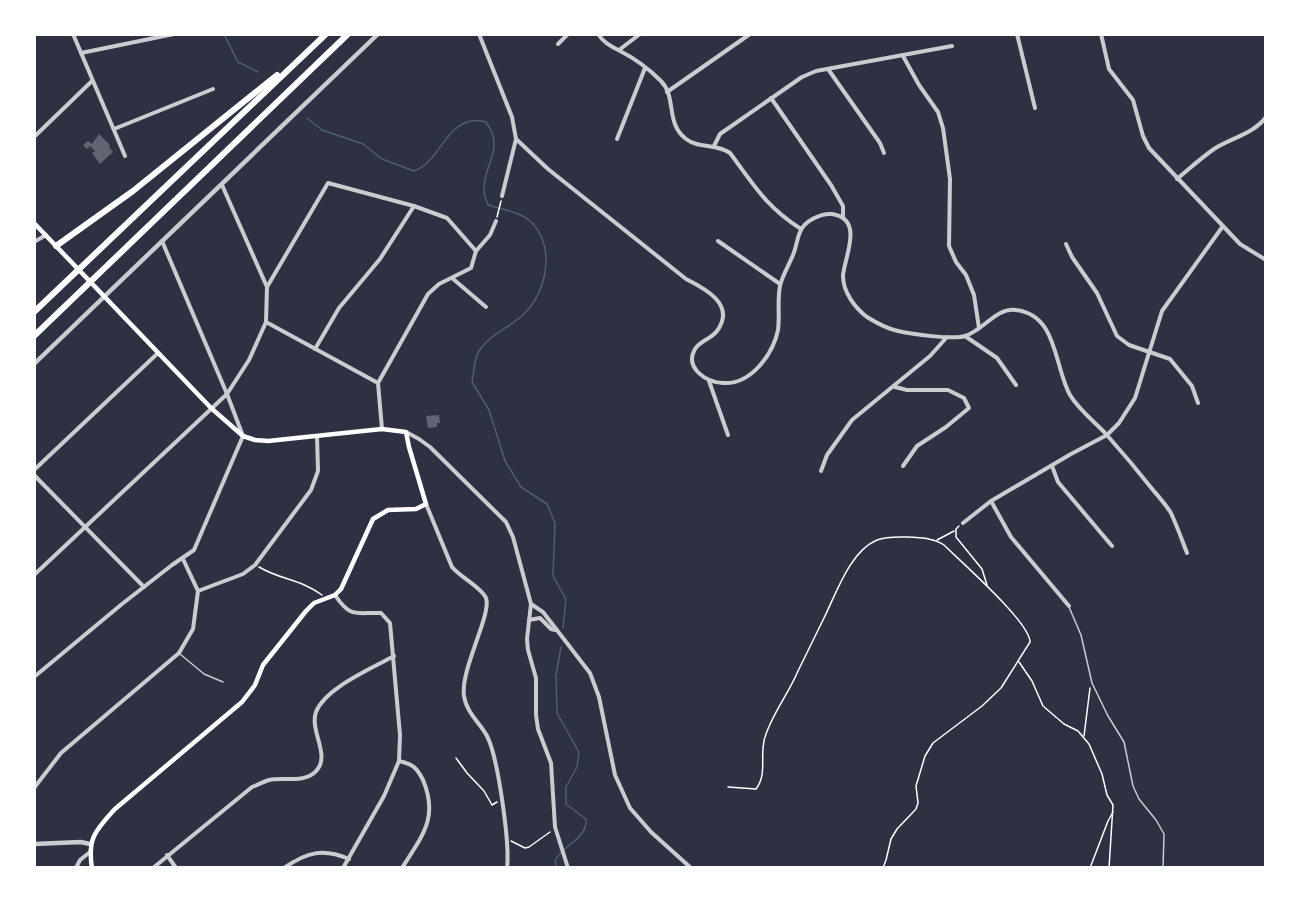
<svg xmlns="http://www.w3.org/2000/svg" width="1300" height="902" font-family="Overpass,sans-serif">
  <rect width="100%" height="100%" fill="#2d3142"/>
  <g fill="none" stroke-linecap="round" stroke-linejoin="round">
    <!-- stream -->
    <g stroke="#4f5d75" stroke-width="1.5">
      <polyline points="224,34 238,62 258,72"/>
      <path d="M 307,118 L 322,130 L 363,144 L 382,159 L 414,171 C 438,163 445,126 471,121 C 476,120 482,121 486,122 C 506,150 483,163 484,191 C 484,196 487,201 488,205 C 504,210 523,212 534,225 C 555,250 546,291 525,313 C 511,327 490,334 479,351 C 474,358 474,373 472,382 L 489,410 L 505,461 L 521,487 L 547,504 L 555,523 L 553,576 L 566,599 L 563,628"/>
      <path d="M 557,868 L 555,861 C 562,845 588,839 586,819 L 566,804 L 566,787 L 577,767 L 579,752 L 557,713 L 556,675 L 561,647"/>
    </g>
  </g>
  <!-- building -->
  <g fill="#626471">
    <polygon points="99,134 110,145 109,147 113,152 100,164 92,153 95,151 90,146 87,149 83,145 88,141 92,144"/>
    <polygon points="439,415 440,423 437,423 437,427 428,428 426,416"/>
  </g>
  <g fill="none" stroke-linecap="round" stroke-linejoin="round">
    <!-- path -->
    <g stroke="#fff" stroke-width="1.5">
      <polyline points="497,217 501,201"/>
      <polyline points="959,526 956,529 956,537 982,569 987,585"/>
      <polyline points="937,540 954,531"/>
      <path d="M 259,567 C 281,580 300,579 322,595"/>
      <polyline points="1019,662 1032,681 1043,706 1064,724 1078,731 1089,744 1102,774 1107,795 1113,805 1109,868"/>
      <polyline points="1084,736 1090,688"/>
      <polyline points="456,758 467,773 484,791 492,805 497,802"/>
      <path d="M 728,787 L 756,789 C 768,773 759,755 765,737 C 772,714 789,693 798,671 C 807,653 815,636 824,618 C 836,594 850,551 877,540 C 887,536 899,537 909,537 C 921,538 934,538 944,545 C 961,562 1030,622 1030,642 L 1001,688 L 982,706 L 933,743 L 925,756 L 916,786 L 918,803 L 916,809 L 897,829 L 891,839 L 886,860 L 883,868"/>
      <polyline points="511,841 525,848 529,847 550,832"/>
      <polyline points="1090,868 1108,821 1113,812"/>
    </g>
    <!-- service -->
    <g stroke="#caccd0" stroke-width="1.5">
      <polyline points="1069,607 1081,635 1092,683 1108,716 1124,742 1133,786 1139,799 1156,820 1164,834 1163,868"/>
      <polyline points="180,654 204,674 223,682"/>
    </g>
    <!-- minor -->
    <g stroke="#caccd0" stroke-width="4">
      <polyline points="73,34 125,156"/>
      <polyline points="479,34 512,117 516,139 502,196"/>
      <path d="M 598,34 C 604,43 611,46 620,51 C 634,58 650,70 661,81 C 677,97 665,123 686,139 C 699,149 716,143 730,153 C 754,185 766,207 801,229"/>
      <polyline points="1017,34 1035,108"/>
      <polyline points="1101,34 1109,69 1133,100 1143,136 1149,148 1240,244 1266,260"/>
      <polyline points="558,44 568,34"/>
      <polyline points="619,50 640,34"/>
      <polyline points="81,53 174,34"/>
      <polyline points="903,56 919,85 938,112 943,128 950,179 949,246 956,262 966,275 974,295 979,328"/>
      <polyline points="828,69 880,143 884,153"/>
      <polyline points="1266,76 1266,80"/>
      <polyline points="667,92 750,34"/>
      <polyline points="771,98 831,185 843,206 843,218"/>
      <polyline points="114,129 213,89"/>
      <polyline points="34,137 92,81"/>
      <path d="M 516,139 L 548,169 L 686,279 C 706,289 736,305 717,331 C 711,339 701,340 695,349 C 684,368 707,383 723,383 C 751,385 773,354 778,330 C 780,315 777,301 780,286 C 782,276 789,265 793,255 C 796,248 797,239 800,232 C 804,221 821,213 832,214 C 865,219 844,258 843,276 C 843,292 855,308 867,317 C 875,322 888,329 898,331 C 911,334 953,340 965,336 C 983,331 996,307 1016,310 C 1058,315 1054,367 1070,395 C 1079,410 1094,421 1106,434 C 1122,452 1138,471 1153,490 C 1159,497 1166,505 1171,513 C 1177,526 1182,540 1187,553"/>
      <polyline points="617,139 645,68"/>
      <polyline points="714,146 720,134 802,77 816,71 952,46"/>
      <path d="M 1177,179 C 1189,169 1201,158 1214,149 C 1229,139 1255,133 1266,117"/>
      <polyline points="222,185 267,287"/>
      <polyline points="718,241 780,284"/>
      <polyline points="34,242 46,235"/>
      <polyline points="1066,244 1072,257 1097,293 1117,336 1129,345 1170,359 1192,386 1198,403"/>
      <polyline points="452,278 486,307"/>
      <polyline points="266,322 378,383"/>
      <polyline points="965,336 997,358 1016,385"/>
      <polyline points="315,349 339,308 380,259 414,206"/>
      <polyline points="709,381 728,435"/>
      <polyline points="895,387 907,390 948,390 964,398 969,408 946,427 917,446 903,466"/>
      <polyline points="382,429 378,383 428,294 439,284 471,268 476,251 490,235 496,221"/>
      <polyline points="406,432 419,439 430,447 506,522 513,537 531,604 527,639 528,650 536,678 536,715 538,729 551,763 555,827 568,868"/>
      <polyline points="1052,466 1058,482 1112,546"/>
      <polyline points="34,470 158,353"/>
      <polyline points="821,471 827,455 852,420 930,356 947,337"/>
      <polyline points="34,475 144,587"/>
      <polyline points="991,501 1011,537 1069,606"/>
      <path d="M 426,504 L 452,567 C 460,577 481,587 486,598 C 492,614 460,670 464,696 C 466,712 480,723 487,736 C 498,757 510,844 507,868"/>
      <polyline points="963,523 991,501 1071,454 1107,435 1119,423 1135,398 1162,311 1223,226"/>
      <polyline points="183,559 198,591"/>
      <polyline points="34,575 227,394 249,360 266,322 267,287 328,183 414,206 447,218 476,251"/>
      <path d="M 335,595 C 351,619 356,612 381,613 L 390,623 L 400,735 L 399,761 L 384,796 L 343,868"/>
      <polyline points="531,604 543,612 590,673 599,697 615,775 630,808 651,832 691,868"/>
      <polyline points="529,620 540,618 551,629 555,630"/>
      <polyline points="34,677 122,604 172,565 194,550 243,436 227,394 162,241"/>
      <path d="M 399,761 C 413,764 417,768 423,780 C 439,818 422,836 402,868"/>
      <polyline points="34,788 61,753 179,653 193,629 198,591 243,574 255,565 311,490 318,471 317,436"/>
      <polyline points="167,855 176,868"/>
      <polyline points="76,868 80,860 90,852"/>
      <path d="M 153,868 L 252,787 C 257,785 263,782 269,780 C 283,777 302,783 314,773 C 333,757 309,732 316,712 C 325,688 371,669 394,656"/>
      <path d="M 284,868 C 307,852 323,848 349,859"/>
    </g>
    <!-- tertiary -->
    <g stroke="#caccd0" stroke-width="4.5">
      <polyline points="34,364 378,34"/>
      <polyline points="34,844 81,842 90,844"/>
    </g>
    <!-- secondary -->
    <path stroke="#fff" stroke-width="4.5" d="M 34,223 L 211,408 L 243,436 L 255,440 L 268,441 L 382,429 L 406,432 L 409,447 L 426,504 L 416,509 L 388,510 L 373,519 L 341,589 L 335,595 L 314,603 L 306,611 L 263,665 L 255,685 L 242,702 L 115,809 C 96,830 87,838 92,868"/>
    <!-- motorway -->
    <g stroke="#fff" stroke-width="6">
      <polyline points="56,246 133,191 277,75"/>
      <polyline points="34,312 326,34"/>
      <polyline points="34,336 348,34"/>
    </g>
  </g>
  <!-- border -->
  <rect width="1300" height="902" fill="none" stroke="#ffffff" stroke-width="72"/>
</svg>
